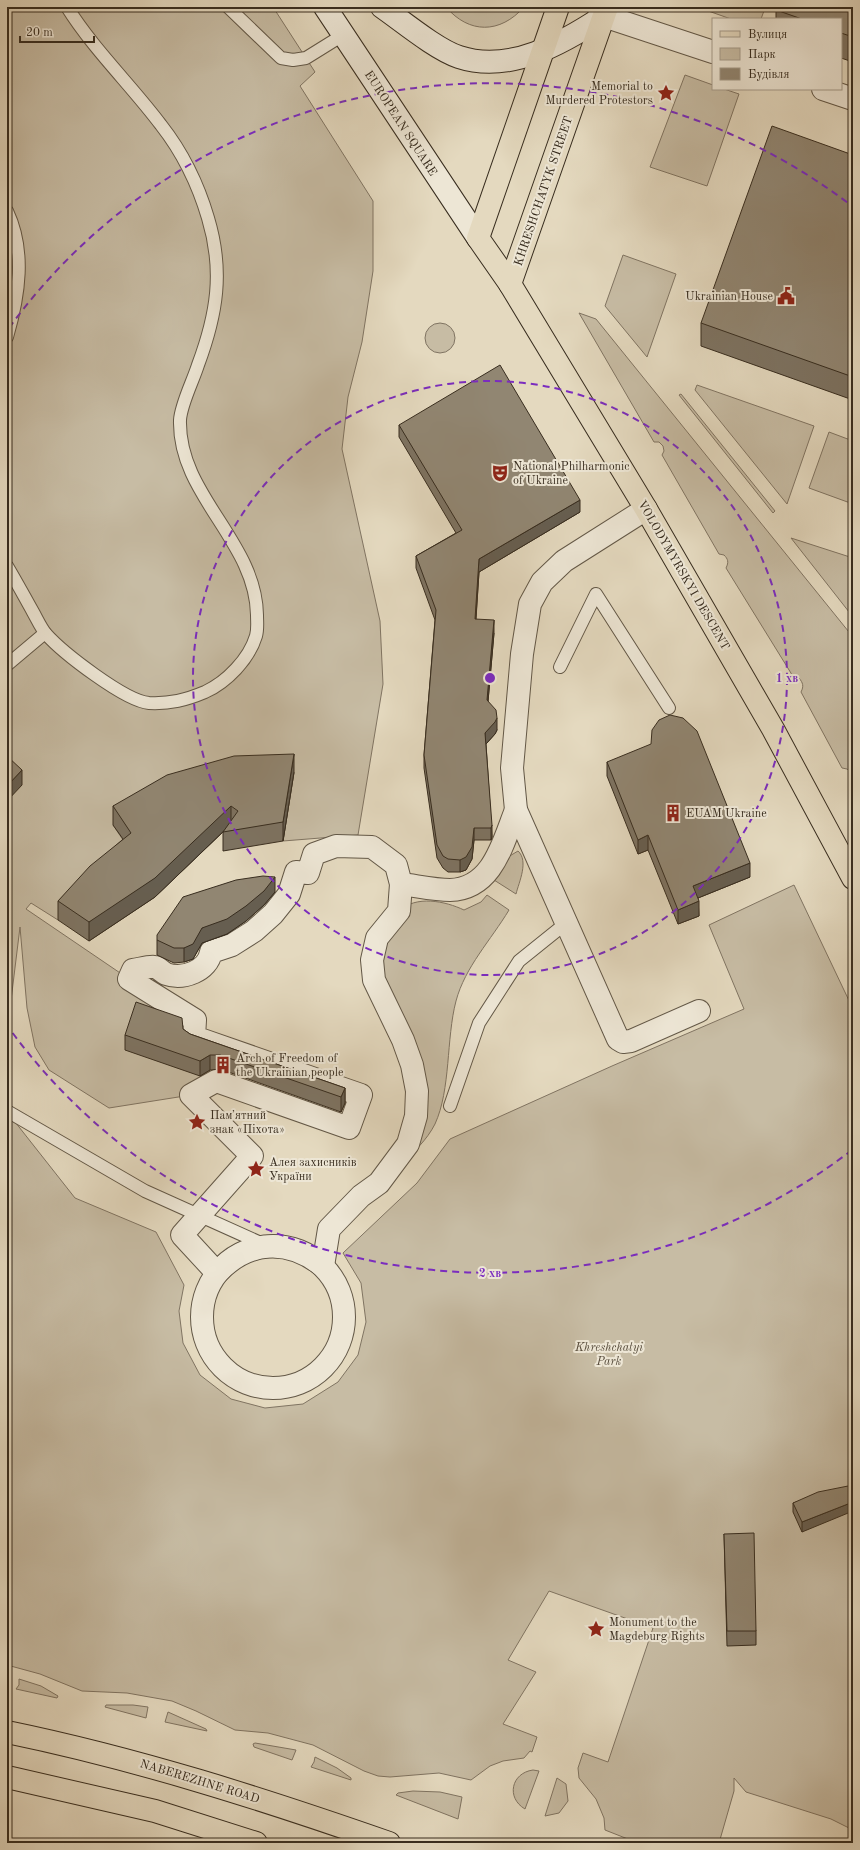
<svg xmlns="http://www.w3.org/2000/svg" width="860" height="1850" font-family="'Old Standard TT',serif">
  <rect width="100%" height="100%" fill="#e4d9bf"/>
  <filter id="stains"><feTurbulence type="fractalNoise" baseFrequency=".005" numOctaves="4"/><feColorMatrix values="0 0 0 0 .2 0 0 0 0 .09 0 0 0 0 .02 0 0 0 .5 -.17"/></filter>
  <radialGradient id="worn" r=".72"><stop offset=".6" stop-color="#630" stop-opacity="0"/><stop offset="1" stop-color="#630" stop-opacity=".3"/></radialGradient>
  <!-- green -->
  <g fill="#c7bca4" stroke="#807462">
    <polygon points="7,7 273,7 315,72 300,86 373,201 373,271 362,342 348,397 342,449 380,621 383,684 358,835 283,841 294,773 113,825 131,852 90,885 58,920 31,903 26,909 129,979 195,1020 194,1037 125,1049 216,1081 191,1095 109,1108 49,1070 35,1047 27,1008 20,927 7,1033"/>
    <path d="M 446,7 L 524,7 C 500,34 469,34 446,7 Z"/>
    <polygon points="697,7 763,7 765,8 761,19 731,19"/>
    <polygon points="685,75 713,85 713,89 724,89 739,94 707,186 650,167"/>
    <polygon points="623,255 676,274 647,357 605,306"/>
    <path d="M 579,313 L 596,319 L 853,637 L 853,790 L 849,782 L 851,777 L 851,772 L 847,769 L 842,768 L 801,692 C 804,686 803,683 799,678 L 794,678 L 726,568 C 729,562 728,559 724,555 L 719,554 L 662,455 L 664,451 L 663,446 L 659,442 L 654,442 Z"/>
    <circle cx="440" cy="338" r="15"/>
    <polygon points="697,385 814,426 787,504 695,390"/>
    <polygon points="681,394 775,511 773,513 679,395"/>
    <polygon points="829,432 853,441 853,504 809,488"/>
    <polygon points="791,538 853,558 853,617"/>
    <path d="M 518,851 C 529,861 519,882 516,894 L 494,880 L 508,857 Z"/>
    <polygon points="794,885 853,1009 853,1830 831,1819 746,1792 734,1778 734,1791 719,1843 638,1843 605,1830 604,1818 596,1799 579,1778 578,1768 583,1753 608,1762 653,1628 549,1591 508,1660 536,1672 503,1724 537,1737 532,1752 530,1751 524,1758 503,1761 490,1766 471,1780 439,1773 390,1777 378,1776 364,1771 313,1745 268,1733 235,1730 196,1711 172,1701 127,1693 82,1691 40,1674 7,1665 7,1097 8,1113 75,1198 156,1232 184,1285 179,1311 183,1343 200,1375 231,1399 265,1408 303,1404 338,1382 358,1355 366,1322 361,1283 343,1253 417,1183 450,1139 612,1066 744,1009 709,925"/>
    <path d="M 487,895 L 509,910 C 491,940 465,967 456,1001 C 446,1039 451,1089 435,1124 C 427,1140 413,1153 400,1165 L 416,1116 L 392,1018 L 377,938 C 384,930 390,918 399,911 C 416,895 445,901 464,910 L 481,902 Z"/>
    <polygon points="19,1679 41,1686 58,1696 57,1698 16,1689 19,1685"/>
    <polygon points="106,1705 133,1705 148,1707 146,1718 105,1707"/>
    <polygon points="168,1712 206,1729 207,1731 165,1722"/>
    <polygon points="255,1743 296,1750 292,1760 254,1747 253,1744"/>
    <polygon points="315,1757 337,1768 351,1778 351,1780 311,1767 314,1762"/>
    <path d="M 533,1770 L 539,1771 L 525,1809 C 506,1798 511,1773 533,1770 Z"/>
    <polygon points="557,1778 566,1784 568,1801 559,1813 545,1816"/>
    <polygon points="413,1791 440,1792 462,1797 458,1819 396,1795 398,1793"/>
  </g>
  <g fill="none" stroke-linecap="round" stroke-linejoin="round">
    <!-- lane casing -->
    <g stroke="#635847" stroke-width="14">
      <g id="lane">
        <polyline points="228,7 281,58 293,60 306,58 343,35"/>
        <path d="M 7,211 C 26,251 19,296 7,337"/>
        <path d="M 7,566 C 16,581 24,596 33,612 C 37,619 41,628 46,634 C 63,653 125,701 149,703 C 170,704 186,700 205,692 C 227,682 249,659 256,636 C 258,629 257,622 257,615 C 256,541 178,495 180,420 C 181,404 193,381 198,365 C 217,314 224,271 208,218 C 198,184 183,153 161,125 C 131,85 94,50 67,7"/>
        <polyline points="7,665 45,633"/>
        <polyline points="560,667 596,594 669,708"/>
        <polyline points="450,1106 479,1023 519,961 565,924"/>
        <polyline points="7,1111 145,1191 265,1245"/>
      </g>
    </g>
    <!-- street casing -->
    <g stroke="#635847" stroke-width="24">
      <g id="street">
        <polyline points="604,16 713,52"/>
        <polyline points="823,89 853,99"/>
        <polyline points="646,509 564,561 542,582 530,604 522,654 512,768 516,810 618,1039 623,1042 631,1041 699,1011"/>
        <path d="M 336,846 L 372,847 L 396,865 L 401,884 L 399,911 L 377,938 L 372,960 L 374,980 L 403,1040 L 412,1065 L 417,1091 L 416,1116 L 408,1144 L 379,1183 L 361,1196 L 329,1229 L 323,1266 C 288,1238 248,1240 217,1273 L 182,1235 L 252,1156 L 191,1095 L 216,1081 L 349,1128 L 361,1095 L 194,1037 L 195,1020 L 129,979 L 133,970 C 140,969 149,966 155,967 C 159,968 162,972 166,974 C 183,980 208,971 211,952 L 232,945 L 254,931 L 273,914 L 289,894 L 296,872 L 308,873 L 314,854 Z"/>
        <path d="M 401,884 C 417,886 435,890 450,890 C 493,889 503,842 516,810"/>
        <circle cx="273" cy="1317" r="71"/>
      </g>
    </g>
    <!-- secondary casing -->
    <g stroke="#382d1f" stroke-width="24">
      <g id="secondary">
        <polyline points="325,7 478,238"/>
        <path d="M 382,7 C 402,21 437,50 459,57 C 510,74 563,43 604,16 L 598,7"/>
      </g>
    </g>
    <!-- primary casing -->
    <g stroke="#382d1f" stroke-width="24">
      <g id="primary">
        <polyline points="558,7 478,238 510,284 646,509 773,729 853,878"/>
        <polyline points="510,284 607,7"/>
        <path d="M 7,1732 C 138,1759 263,1799 389,1843"/>
        <polyline points="7,1777 155,1811 256,1843"/>
      </g>
    </g>
    <!-- lane -->
    <use href="#lane" stroke="#ede6d5" stroke-width="12"/>
    <!-- street -->
    <use href="#street" stroke="#ede6d5" stroke-width="22"/>
    <!-- secondary -->
    <use href="#secondary" stroke="#ede6d5" stroke-width="22"/>
    <!-- primary -->
    <use href="#primary" stroke="#e4d9bf" stroke-width="22"/>
  </g>
  <!-- wall -->
  <g fill="#7d7362" stroke="#382d1f">
    <polygon points="853,7 853,62 841,58 841,19 776,19 776,10"/>
    <polygon points="853,155 853,400 701,346 701,323"/>
    <polygon points="399,425 580,512 479,572 476,619 494,633 488,701 497,730 495,734 486,744 492,837 491,840 474,840 472,859 466,870 460,872 448,872 443,868 437,858 424,768 424,755 435,620 416,568 416,556 456,533 399,437"/>
    <polygon points="607,762 750,877 698,898 699,916 678,924 648,850 638,854 607,776"/>
    <polygon points="294,772 283,841 223,851 223,832 155,897 89,941 58,920 58,901 123,839 113,825 113,806"/>
    <polygon points="275,892 264,905 246,921 227,934 202,943 193,959 184,962 174,963 157,955 157,940"/>
    <polygon points="183,1029 190,1034 345,1088 345,1103 341,1112 220,1069 210,1070 200,1076 125,1050 125,1035"/>
    <polygon points="853,1485 802,1532 793,1512 793,1503"/>
    <polygon points="724,1534 756,1631 756,1645 727,1646"/>
  </g>
  <!-- shaded-wall -->
  <g fill="#665e50" stroke="#382d1f">
    <polygon points="580,500 580,512 479,572 475,631 475,619 479,559"/>
    <polygon points="494,620 494,633 487,713 487,700"/>
    <polygon points="497,718 497,730 495,734 485,745 485,733"/>
    <polygon points="294,754 294,772 283,841 283,822"/>
    <polygon points="22,770 22,785 7,801 7,786"/>
    <polygon points="231,806 231,824 155,897 89,941 89,922"/>
    <polygon points="492,825 492,837 491,840 491,828"/>
    <polygon points="474,828 474,840 472,859 466,870 460,872 460,860"/>
    <polygon points="648,835 648,850 638,854 638,840"/>
    <polygon points="750,863 750,877 693,900 693,886"/>
    <polygon points="275,877 275,892 264,905 246,921 227,934 202,943 193,959 184,962 184,948 202,928"/>
    <polygon points="699,901 699,916 678,924 678,910"/>
    <polygon points="210,1055 210,1070 200,1076 200,1061"/>
    <polygon points="345,1088 345,1103 341,1112 341,1097"/>
    <polygon points="853,1502 853,1511 802,1532 802,1522"/>
  </g>
  <!-- building -->
  <g fill="#918672" stroke="#382d1f">
    <polygon points="778,7 853,7 853,37 841,33 841,19 802,19 776,10"/>
    <polygon points="772,126 853,155 853,377 701,323"/>
    <polygon points="500,365 580,500 479,559 475,619 494,620 487,700 496,710 497,718 495,722 485,733 492,825 491,828 474,828 472,847 466,857 460,860 448,859 443,856 437,845 424,755 436,610 416,556 462,530 399,425"/>
    <polygon points="670,715 683,718 697,731 750,863 693,886 699,901 678,910 648,835 638,840 607,762 651,744 652,730 659,720"/>
    <polygon points="294,754 283,822 223,832 238,811 231,806 155,878 89,922 58,901 90,866 131,833 113,806 167,775 234,756"/>
    <polygon points="7,756 22,770 7,786"/>
    <polygon points="263,876 275,877 264,891 246,906 227,919 202,928 193,944 184,948 174,948 157,940 157,935 183,897 236,880"/>
    <polygon points="136,1002 182,1018 183,1029 190,1034 345,1088 341,1097 220,1055 210,1055 200,1061 125,1035"/>
    <polygon points="853,1485 853,1502 802,1522 793,1503 818,1492"/>
    <polygon points="754,1533 756,1631 727,1631 724,1534"/>
  </g>
  <!-- distance rings -->
  <g fill="none" stroke="#7b2cbf" stroke-width="2" stroke-dasharray="7 5">
    <circle cx="490" cy="678" r="297"/>
    <path d="M852 1150A595 595 0 0 1 9 1028M9 328A595 595 0 0 1 852 206"/>
  </g>
  <!-- icons -->
  <defs>
    <g id="sight-bare" transform="scale(1.38)"><path d="M0-6L1.8-2.2L6-1.7L2.9 1.2L3.7 5.4L0 3.3L-3.7 5.4L-2.9 1.2L-6-1.7L-1.8-2.2Z" fill="#8f2418" stroke="#ede6d5" stroke-width="2.5" paint-order="stroke"/></g>
    <g id="civic-bare" transform="scale(1.38)"><path d="M-.6-6.5H3V-4.5H.6V-3L4-1V1h2V6H-6V1h2V-1L-.6-3ZM-1.2 2.5V6h2.4V2.5Z" fill="#8f2418" stroke="#ede6d5" stroke-width="2.5" paint-order="stroke"/></g>
    <g id="theatre-bare" transform="scale(1.38)"><path d="M-5-5.5Q0-4 5-5.5V0Q5 5 0 6Q-5 5-5 0ZM-3.3-2.5H-1v1.5H-3.3ZM1-2.5H3.3v1.5H1ZM-2.8 1Q0 5.5 2.8 1Z" fill="#8f2418" stroke="#ede6d5" stroke-width="2.5" paint-order="stroke"/></g>
    <g id="building-bare" transform="scale(1.38)"><path d="M-4-6H4V6H1V3H-1V6H-4ZM-2.5-4.3h1.7v1.8h-1.7ZM.8-4.3h1.7v1.8H.8ZM-2.5-1h1.7V.8h-1.7ZM.8-1h1.7V.8H.8Z" fill="#8f2418" stroke="#ede6d5" stroke-width="2.5" paint-order="stroke"/></g>
  </defs>
  <g fill-rule="evenodd">
    <use href="#sight-bare" x="666" y="93"/>
    <use href="#civic-bare" x="786" y="296"/>
    <use href="#theatre-bare" x="500" y="473"/>
    <use href="#building-bare" x="673" y="813"/>
    <use href="#building-bare" x="223" y="1065"/>
    <use href="#sight-bare" x="197" y="1122"/>
    <use href="#sight-bare" x="256" y="1169"/>
    <use href="#sight-bare" x="596" y="1629"/>
  </g>
  <g text-anchor="middle" stroke-width="4" stroke-linejoin="round" paint-order="stroke">
    <!-- poi labels -->
    <g font-size="12" fill="#382d1f" stroke="#ede6d5" text-anchor="start">
      <text x="653" y="90" text-anchor="end">Memorial to<tspan x="653" dy="14">Murdered Protestors</tspan></text>
      <text x="773" y="300" text-anchor="end">Ukrainian House</text>
      <text x="513" y="470">National Philharmonic<tspan x="513" dy="14">of Ukraine</tspan></text>
      <text x="686" y="817">EUAM Ukraine</text>
      <text x="236" y="1062">Arch of Freedom of<tspan x="236" dy="14">the Ukrainian people</tspan></text>
      <text x="210" y="1119">Памʼятний<tspan x="210" dy="14">знак «Піхота»</tspan></text>
      <text x="269" y="1166">Алея захисників<tspan x="269" dy="14">України</tspan></text>
      <text x="609" y="1626">Monument to the<tspan x="609" dy="14">Magdeburg Rights</tspan></text>
    </g>
    <!-- street labels -->
    <g font-size="12" fill="#382d1f" stroke="#ede6d5">
      <text transform="translate(401 123) rotate(57)" y="4">EUROPEAN SQUARE</text>
      <text transform="translate(543 191) rotate(-71)" y="4">KHRESHCHATYK STREET</text>
      <text transform="translate(684 575) rotate(60)" y="4">VOLODYMYRSKYI DESCENT</text>
      <text transform="translate(200 1781) rotate(17)" y="4">NABEREZHNE ROAD</text>
    </g>
    <!-- park labels -->
    <g font-size="12" font-style="italic" fill="#554a3a" stroke="#ede6d5">
      <text x="609" y="1351">Khreshchatyi<tspan x="609" dy="14">Park</tspan></text>
    </g>
  </g>
  <circle cx="490" cy="678" r="6" fill="#7b2cbf" stroke="#ede6d5" stroke-width="2"/>
  <g font-size="12" text-anchor="middle" font-weight="bold" fill="#7b2cbf" stroke="#ede6d5" stroke-width="4" stroke-linejoin="round" paint-order="stroke">
    <text x="787" y="682">1 хв</text>
    <text x="490" y="1277">2 хв</text>
  </g>
  <!-- margin -->
  <rect width="860" height="1850" fill="none" stroke="#e4d9bf" stroke-width="24"/>
  <rect x="8" y="8" width="844" height="1834" fill="none" stroke="#382d1f" stroke-width="2"/>
  <rect x="12" y="12" width="836" height="1826" fill="none" stroke="#382d1f"/>
  <!-- legend -->
  <rect x="712" y="18" width="130" height="72" fill="#ede6d5" stroke="#a59c8c"/>
  <rect x="720" y="31" width="20" height="6" fill="#e4d9bf" stroke="#a59c8c"/>
  <text x="748" y="38" font-size="12" fill="#382d1f">Вулиця</text>
  <rect x="720" y="48" width="20" height="12" fill="#c7bca4" stroke="#a59c8c"/>
  <text x="748" y="58" font-size="12" fill="#382d1f">Парк</text>
  <rect x="720" y="68" width="20" height="12" fill="#918672" stroke="#a59c8c"/>
  <text x="748" y="78" font-size="12" fill="#382d1f">Будівля</text>
  <!-- scale -->
  <path d="M20 36v6h74v-6" fill="none" stroke="#382d1f" stroke-width="2"/>
  <text x="26" y="36" font-size="12" fill="#382d1f" stroke="#ede6d5" stroke-width="3" paint-order="stroke">20 m</text>
  <rect width="100%" height="100%" filter="url(#stains)"/>
  <rect width="100%" height="100%" fill="url(#worn)"/>
</svg>
